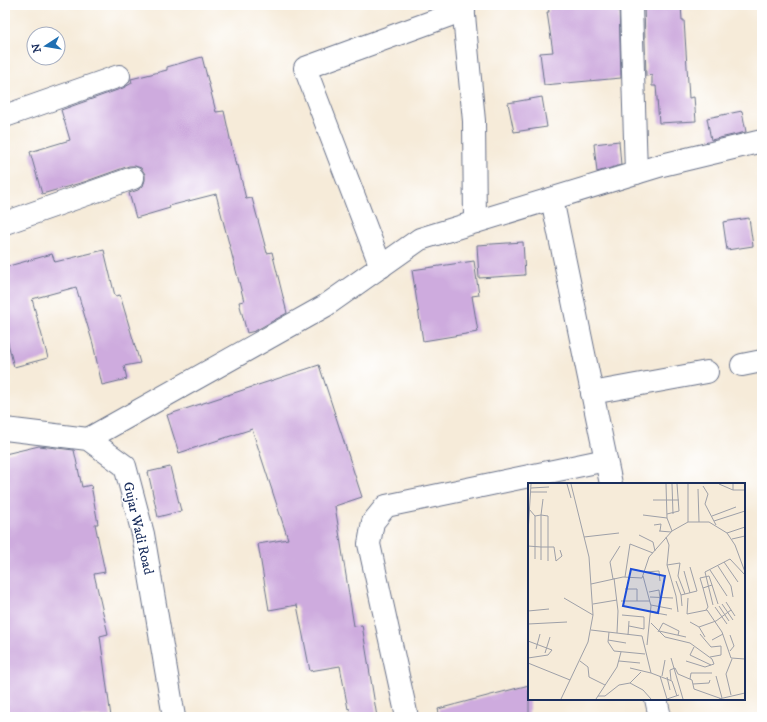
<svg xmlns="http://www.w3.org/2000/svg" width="767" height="722" font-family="'IM FELL DW Pica',serif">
  <rect width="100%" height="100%" fill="#fff"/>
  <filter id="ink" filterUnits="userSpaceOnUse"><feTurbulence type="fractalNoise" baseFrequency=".025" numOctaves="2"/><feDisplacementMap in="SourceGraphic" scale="8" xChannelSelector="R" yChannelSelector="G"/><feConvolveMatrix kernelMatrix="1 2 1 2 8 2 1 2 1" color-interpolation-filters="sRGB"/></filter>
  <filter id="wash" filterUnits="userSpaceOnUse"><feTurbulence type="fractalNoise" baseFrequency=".012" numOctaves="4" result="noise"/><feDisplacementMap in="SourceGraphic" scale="16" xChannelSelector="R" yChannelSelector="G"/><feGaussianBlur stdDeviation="0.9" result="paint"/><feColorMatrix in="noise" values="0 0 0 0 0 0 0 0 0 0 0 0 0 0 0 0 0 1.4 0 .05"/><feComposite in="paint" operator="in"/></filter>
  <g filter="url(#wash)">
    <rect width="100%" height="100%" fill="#f6ebd9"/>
    <g id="blocks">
      <!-- building -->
      <g fill="#ceabde">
        <polygon points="548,5 619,5 621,78 544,85 540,53 553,52 547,12 549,12"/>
        <polygon points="644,5 681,5 682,20 684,20 689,98 694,97 696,121 659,123 656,86 652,86 652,75 646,76"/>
        <polygon points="202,57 216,112 224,111 236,166 238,165 246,199 252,198 267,253 272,252 287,313 255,331 247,333 239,302 244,301 216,194 169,206 170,208 136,218 129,193 138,190 143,186 145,180 145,174 141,168 135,166 129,166 84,182 42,194 30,152 70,140 61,110 123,88 132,83 131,79 167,70 167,67"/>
        <polygon points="542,97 547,127 514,132 508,103"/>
        <polygon points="742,111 746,132 711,140 707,118"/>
        <polygon points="619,141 621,165 597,172 594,144"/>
        <polygon points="749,218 753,246 727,250 723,222"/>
        <polygon points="523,242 525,275 479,278 477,245"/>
        <polygon points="104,250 115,296 120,295 140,363 124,366 127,379 102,385 93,344 76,287 32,299 48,358 14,367 5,331 5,267 52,254 55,262"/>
        <polygon points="474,261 479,295 472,296 478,332 423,341 412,270"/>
        <polygon points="319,365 362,497 335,506 354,626 362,625 377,717 351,717 349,708 348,709 340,666 310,671 297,605 269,610 258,544 288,539 252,429 179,453 167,415"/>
        <polygon points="39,446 74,450 82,487 91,485 98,524 95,524 105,572 94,574 108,634 100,636 111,717 5,717 5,454"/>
        <polygon points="170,467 181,511 158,517 148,472"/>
        <polygon points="529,685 529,717 440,717 438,709"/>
      </g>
    </g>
  </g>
  <g filter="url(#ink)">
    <use href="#blocks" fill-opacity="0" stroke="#687189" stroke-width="1"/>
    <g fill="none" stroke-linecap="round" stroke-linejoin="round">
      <!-- street casing -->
      <g stroke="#687189" stroke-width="24">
        <g id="street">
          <polyline points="463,5 474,121 475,222"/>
          <polyline points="631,5 636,173"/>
          <polyline points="5,116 119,76"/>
          <polyline points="552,199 611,484"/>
          <polyline points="5,223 133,178"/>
          <polyline points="381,267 305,68 464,10"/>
          <polyline points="742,365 762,361"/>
          <polyline points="592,393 707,372"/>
          <polyline points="88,439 325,306 420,239 662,165 762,141"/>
          <polyline points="656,699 660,717"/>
          <polyline points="407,717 369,544 373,522 386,506 606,460"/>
        </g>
      </g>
      <!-- secondary casing -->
      <g stroke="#687189" stroke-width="24">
        <polyline id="secondary" points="5,429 88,439 125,466 143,534 174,717"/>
      </g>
      <!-- street -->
      <use href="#street" stroke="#fff" stroke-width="22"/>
      <!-- secondary -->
      <use href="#secondary" stroke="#fff" stroke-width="22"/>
    </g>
  </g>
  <g text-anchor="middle" stroke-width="3" stroke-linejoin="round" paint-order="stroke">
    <!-- street labels -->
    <g font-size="14" fill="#1b2f5e" stroke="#fff">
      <text transform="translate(139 528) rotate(77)" y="5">Gujar Wadi Road</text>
    </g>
  </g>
  <!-- overview -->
  <g transform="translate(528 483)">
    <rect width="217" height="217" fill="#f6ebd9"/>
    <path fill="none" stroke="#9ea0a8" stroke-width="1" d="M 39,1 L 43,15M 138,1 L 139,35 L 144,48M 144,1 L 145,31M 160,1 L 160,39M 191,1 L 205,7M 205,1 L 205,7 L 217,7M 175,3 L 180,11 L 177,21 L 188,42M 3,5 L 21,4M 170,6 L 171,39M 3,9 L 19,9M 15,16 L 13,32 L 20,33 L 20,78M 125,17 L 151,17M 139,31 L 151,28 L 149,1M 115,32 L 139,35M 7,33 L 7,76M 184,33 L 208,24M 186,38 L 217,28M 126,42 L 133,41 L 132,48M 131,48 L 143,49M 0,50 L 3,1M 199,50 L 217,44M 111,52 L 125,59 L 127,68M 56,54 L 91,50M 138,54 L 141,62 L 139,82 L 152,80 L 150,93 L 157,111 L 169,108 L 162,84M 204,56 L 217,53M 0,63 L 13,64 L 13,32 L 7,33 L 1,26M 13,77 L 13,64 L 26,64 L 28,78 L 34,73 L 32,67M 196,79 L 210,99M 139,82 L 148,113 L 150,129M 190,83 L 203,103 L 205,114M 182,87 L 199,113M 156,88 L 162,110M 117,89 L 131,88 L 132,98M 115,93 L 123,123 L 119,162M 97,94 L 102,61 L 125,70M 86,95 L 90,128 L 89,150M 85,96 L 82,79 L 92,63M 148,98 L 153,112M 63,101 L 95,94 L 114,95 L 121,74 L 144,48 L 160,39 L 181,39 L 199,50 L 207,62 L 217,89M 175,105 L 172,95 L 181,93 L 184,102M 97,106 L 109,106 L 109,118M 121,109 L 131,107 L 132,116M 122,114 L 145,115M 36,115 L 65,132M 160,115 L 159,131 L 179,127 L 194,149 L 203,175 L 217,176M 93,118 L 122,118M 198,119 L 207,133M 65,121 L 89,117M 194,121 L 205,137M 123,122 L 144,126M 185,122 L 177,89 L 202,76 L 217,92M 154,123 L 153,112 L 157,111M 191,123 L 201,138M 187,124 L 199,141M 178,127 L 180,124 L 175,105 L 184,102 L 190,121M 0,128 L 21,126M 123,129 L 139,132M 94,132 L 116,134 L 116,146 L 101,143M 162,139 L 171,144 L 177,154M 123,140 L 137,154 L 162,160 L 184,176 L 186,181 L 177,184 L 158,178M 0,141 L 39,139M 171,144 L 188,138 L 203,127M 63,147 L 114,153 L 123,190 L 144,198 L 149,213M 131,148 L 158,154M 81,149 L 80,159 L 86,168 L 117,171M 130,149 L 135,140 L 151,148 L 150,152M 172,151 L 183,164 L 193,163 L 193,172 L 182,174M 100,152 L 101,138M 80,157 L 98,160M 184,157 L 195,151M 0,158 L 24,167 L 20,172 L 0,175M 166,164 L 162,172 L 183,182M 8,166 L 12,151M 202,168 L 206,163 L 202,152M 17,170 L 22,154M 143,175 L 155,216M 52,178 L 60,184 L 61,194 L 77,202M 91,178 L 112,180M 0,180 L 42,197M 102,185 L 123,190M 132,193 L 139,216M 134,193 L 137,177M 188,193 L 194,215M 139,194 L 142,207M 162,196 L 163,190 L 184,190M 143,197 L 142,187 L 147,185 L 150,191 L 164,197 L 166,206 L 194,216M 102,200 L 113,189M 165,201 L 181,200 L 182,197M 203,212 L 198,191 L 204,176M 70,213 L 77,213 L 91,202 L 102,200 L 115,207 L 123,216M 33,216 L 60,159 L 65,132 L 61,74 L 43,1M 68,216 L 89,184 L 93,169M 139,216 L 151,212M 191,216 L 217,210"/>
    <path fill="#1d4ed8" fill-opacity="0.15" stroke="#1d4ed8" stroke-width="2" d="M 103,86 L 137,93 L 130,130 L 95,123 Z"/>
    <rect width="217" height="217" fill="none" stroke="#1b2f5e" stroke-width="2"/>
  </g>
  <!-- margin -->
  <rect width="767" height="722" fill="none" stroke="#fff" stroke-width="20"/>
  <!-- north arrow -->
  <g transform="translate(46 46) rotate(258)"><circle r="19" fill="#ffffff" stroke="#a4acbf"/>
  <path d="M0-3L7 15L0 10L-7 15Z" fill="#1f6fb2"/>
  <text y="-6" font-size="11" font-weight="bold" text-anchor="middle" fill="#1b2f5e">N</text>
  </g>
</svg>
